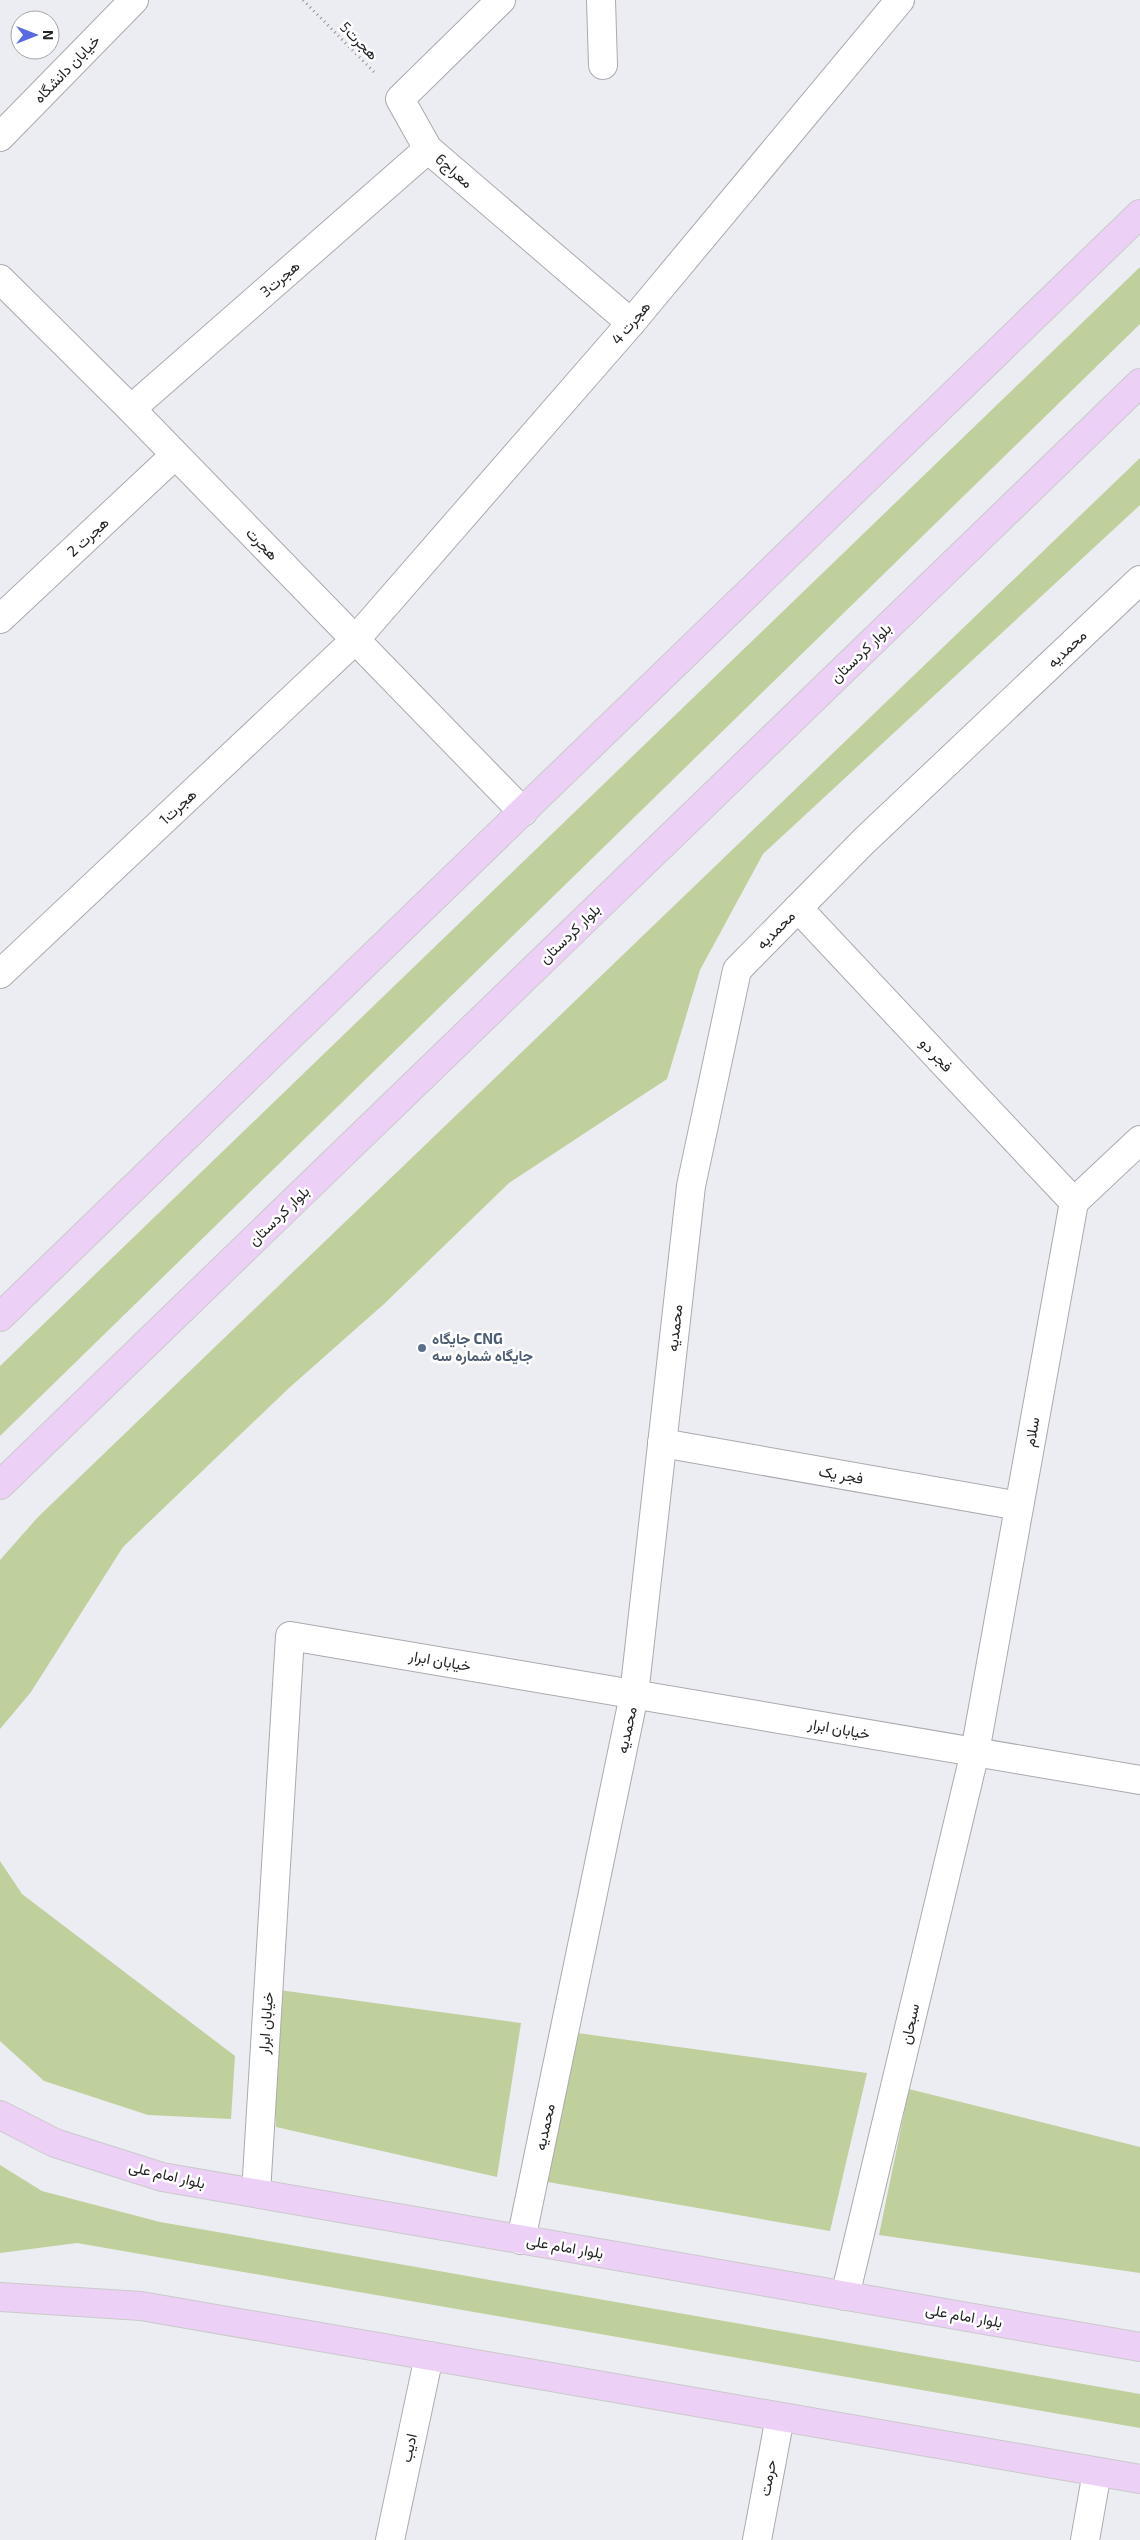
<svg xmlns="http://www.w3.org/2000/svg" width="1140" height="2540" font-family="'Exo 2',Vazirmatn,sans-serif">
  <rect width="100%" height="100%" fill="#ecedf2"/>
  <!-- green -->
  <g fill="#c0d09c">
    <polygon points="1140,267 1140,324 0,1436 0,1366"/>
    <polygon points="1140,458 1140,505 763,854 700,970 667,1079 509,1183 384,1304 289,1388 123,1547 31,1692 0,1729 0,1560 38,1517"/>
    <polygon points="0,1861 22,1894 235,2056 231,2119 148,2115 44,2081 0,2041"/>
    <polygon points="272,1989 521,2023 497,2177 276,2127"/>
    <polygon points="563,2031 867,2073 830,2231 542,2181"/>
    <polygon points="909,2089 1140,2147 1140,2273 879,2235"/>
    <polygon points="0,2165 42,2191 160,2222 1140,2394 1140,2428 77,2243 0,2253"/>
  </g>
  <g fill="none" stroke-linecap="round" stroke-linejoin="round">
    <!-- minor casing -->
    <g stroke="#aaaaaf" stroke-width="30">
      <g id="minor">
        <polyline points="501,0 400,99 428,149 631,323"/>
        <polyline points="601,0 603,65"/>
        <polyline points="0,137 134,0"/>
        <polyline points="0,279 131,409 523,812"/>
        <polyline points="131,409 428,149"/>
        <polyline points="0,619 175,455"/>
        <polyline points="798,908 1074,1202"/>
        <polyline points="0,974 355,640 631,323 900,0"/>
        <polyline points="662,1443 1019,1506"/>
        <polyline points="256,2193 290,1636 1140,1780"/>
        <polyline points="521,2240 634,1695 691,1186 737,970 864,841 1140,580"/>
        <polyline points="845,2296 975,1752 1074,1202 1140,1140"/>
        <polyline points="390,2540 429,2356"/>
        <polyline points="757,2540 780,2417"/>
        <polyline points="1085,2540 1097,2472"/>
      </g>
    </g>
    <!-- major casing -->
    <g stroke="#cacacb" stroke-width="30">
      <g id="major">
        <polyline points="0,1317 1140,214"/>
        <polyline points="0,1485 1140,383"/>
        <polyline points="0,2115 55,2143 162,2177 1140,2347"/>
        <polyline points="0,2297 141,2306 1140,2479"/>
      </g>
    </g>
    <!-- path -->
    <polyline stroke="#909195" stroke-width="3" stroke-dasharray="1 4" stroke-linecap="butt" points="303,0 375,73"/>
    <!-- minor -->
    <use href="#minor" stroke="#fff" stroke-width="28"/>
    <!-- major -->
    <use href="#major" stroke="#edd0f5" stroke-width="28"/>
  </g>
  <!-- markers -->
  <circle fill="#5c6f8a" stroke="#fff" stroke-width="2" cx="422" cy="1348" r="5"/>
  <g text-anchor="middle" stroke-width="5" stroke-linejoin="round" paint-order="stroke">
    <!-- street labels -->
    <g font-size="15" fill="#242426" stroke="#fff">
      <text transform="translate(359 41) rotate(45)" y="5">هجرت5</text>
      <text transform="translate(67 69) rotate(-46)" y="5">خیابان دانشگاه</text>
      <text transform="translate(454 171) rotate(41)" y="5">معراج6</text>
      <text transform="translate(280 279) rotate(-41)" y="5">هجرت3</text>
      <text transform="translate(631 323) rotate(-50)" y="5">هجرت 4</text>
      <text transform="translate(88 537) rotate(-43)" y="5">هجرت 2</text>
      <text transform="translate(262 544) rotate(46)" y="5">هجرت</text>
      <text transform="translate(1067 649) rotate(-43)" y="5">محمدیه</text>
      <text transform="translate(861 653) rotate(-44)" y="5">بلوار کردستان</text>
      <text transform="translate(178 807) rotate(-43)" y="5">هجرت1</text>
      <text transform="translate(776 930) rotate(-45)" y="5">محمدیه</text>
      <text transform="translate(570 934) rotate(-44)" y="5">بلوار کردستان</text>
      <text transform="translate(936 1055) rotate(47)" y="5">فجر دو</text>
      <text transform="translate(279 1216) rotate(-44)" y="5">بلوار کردستان</text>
      <text transform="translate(675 1328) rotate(-84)" y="5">محمدیه</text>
      <text transform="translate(1032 1432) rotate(-80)" y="5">سلام</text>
      <text transform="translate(841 1475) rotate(10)" y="5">فجر یک</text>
      <text transform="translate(440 1661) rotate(10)" y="5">خیابان ابرار</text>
      <text transform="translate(839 1729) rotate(10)" y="5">خیابان ابرار</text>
      <text transform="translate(627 1730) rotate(-78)" y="5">محمدیه</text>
      <text transform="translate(266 2023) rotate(-86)" y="5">خیابان ابرار</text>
      <text transform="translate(910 2024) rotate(-77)" y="5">سبحان</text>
      <text transform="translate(545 2127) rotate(-78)" y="5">محمدیه</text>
      <text transform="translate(167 2175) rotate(13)" y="5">بلوار امام علی</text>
      <text transform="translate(565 2247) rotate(10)" y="5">بلوار امام علی</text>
      <text transform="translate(964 2316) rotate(10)" y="5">بلوار امام علی</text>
      <text transform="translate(409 2448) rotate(-78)" y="5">ادیب</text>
      <text transform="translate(768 2478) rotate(-79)" y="5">حرمت</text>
    </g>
    <!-- service labels -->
    <g font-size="15" font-weight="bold" fill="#4e5e75" stroke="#fff" text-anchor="start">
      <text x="432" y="1344">جایگاه CNG<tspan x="432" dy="17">جایگاه شماره سه</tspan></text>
    </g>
  </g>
  <!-- north arrow -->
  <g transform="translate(35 35) rotate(90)"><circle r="24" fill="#ffffff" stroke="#a7a7a8"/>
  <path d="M0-4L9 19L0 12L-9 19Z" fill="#596be2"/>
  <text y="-8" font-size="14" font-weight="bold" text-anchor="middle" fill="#242426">N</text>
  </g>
</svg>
